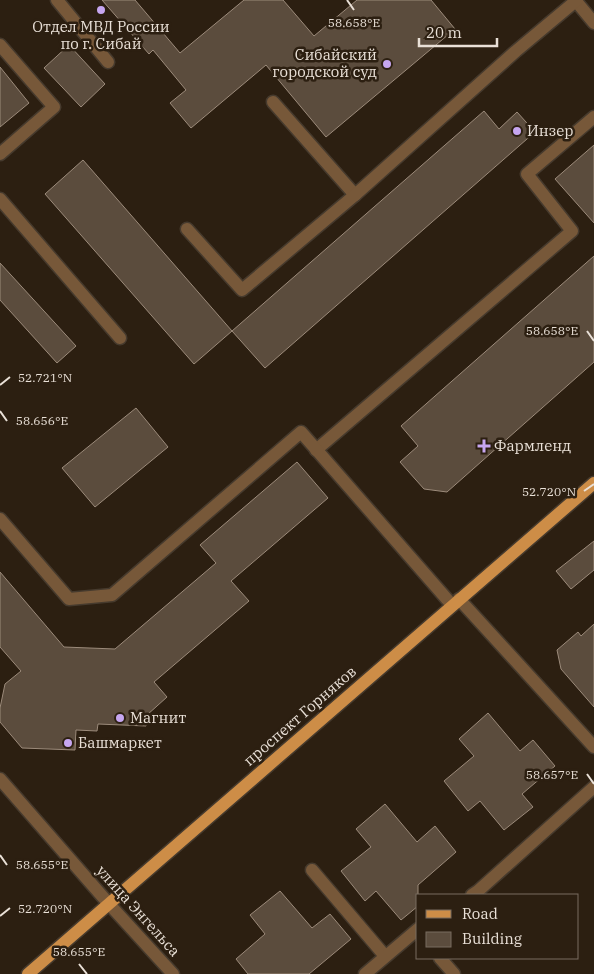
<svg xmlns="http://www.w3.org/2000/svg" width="594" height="974" font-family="'IBM Plex Serif',serif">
  <rect width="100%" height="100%" fill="#2c1f11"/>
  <!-- building -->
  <g fill="#5b4c3d" stroke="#9c8b7b">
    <polygon points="102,0 135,0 180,53 244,0 283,0 314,36 357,0 431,0 455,29 326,137 266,65 191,128 170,103 186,90 153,50 149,54"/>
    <polygon points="69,45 105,84 81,107 44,68"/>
    <polygon points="0,67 29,103 0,127"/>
    <polygon points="484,111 499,129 517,112 535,132 265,368 232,331"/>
    <polygon points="594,145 594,223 555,179"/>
    <polygon points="83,160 232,331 194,364 45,194"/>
    <polygon points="594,256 594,362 447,492 424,489 400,462 418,446 401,426"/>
    <polygon points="0,263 76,346 57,363 0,300"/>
    <polygon points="136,408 168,447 95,507 62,468"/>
    <polygon points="297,462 328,498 231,581 249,601 154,682 167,697 147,715 146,726 98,724 97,731 76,730 75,750 22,748 0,722 0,708 5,684 21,671 0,647 0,572 64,647 115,649 216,563 200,545"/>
    <polygon points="594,541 594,570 571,589 556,571"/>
    <polygon points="594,624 594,707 561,669 557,650 578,632 581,636"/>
    <polygon points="488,713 520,751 533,740 555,766 522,794 533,807 504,830 480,801 468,811 444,781 474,756 459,739"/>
    <polygon points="385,804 417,842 435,826 456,852 418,885 418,906 401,920 376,891 365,901 341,871 371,847 356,829"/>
    <polygon points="280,891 312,928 330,914 351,939 309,974 248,974 236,959 265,934 250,915"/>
  </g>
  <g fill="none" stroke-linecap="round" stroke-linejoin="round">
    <!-- minor casing -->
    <g stroke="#463a2d" stroke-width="15">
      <g id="minor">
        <polyline points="57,0 108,62"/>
        <polyline points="575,0 594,23"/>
        <polyline points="0,45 54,107 0,154"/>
        <polyline points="273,102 355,195"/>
        <polyline points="0,199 120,338"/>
        <polyline points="187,229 242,290 355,195 516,51 577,0"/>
        <polyline points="316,450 572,231 527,174 594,117"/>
        <polyline points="0,519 69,599 112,595 301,432 452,605"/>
        <polyline points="459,599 594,747"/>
        <polyline points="0,779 109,904 173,974"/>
        <polyline points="312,870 385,956"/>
        <polyline points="472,895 478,891 594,787"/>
        <polyline points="440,958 454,974"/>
        <polyline points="365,974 418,929"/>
      </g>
    </g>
    <!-- major casing -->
    <g stroke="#463a2d" stroke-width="15">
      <polyline id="major" points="28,974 594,483"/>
    </g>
    <!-- minor -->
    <use href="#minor" stroke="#775839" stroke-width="12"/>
    <!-- major -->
    <use href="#major" stroke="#cd8d47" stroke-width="12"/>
  </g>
  <!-- ticks -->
  <path fill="none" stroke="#e9e0d7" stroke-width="2" d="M 347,0 L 354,10M 587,331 L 594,341M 0,385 L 10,377M 0,411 L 7,421M 584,491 L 594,484M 587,774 L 594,784M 0,855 L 7,865M 0,916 L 10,908M 79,964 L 87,974"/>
  <!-- markers -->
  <g fill="#c6a6f0" stroke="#2c1f11" stroke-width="2">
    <circle cx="101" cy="10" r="5"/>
    <circle cx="387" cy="64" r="5"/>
    <circle cx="517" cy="131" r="5"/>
    <path d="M481.5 438.5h5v5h5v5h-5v5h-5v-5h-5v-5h5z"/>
    <circle cx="120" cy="718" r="5"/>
    <circle cx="68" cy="743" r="5"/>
  </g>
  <g text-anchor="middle" stroke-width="5" stroke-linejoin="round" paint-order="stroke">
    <!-- poi labels -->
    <g font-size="15" fill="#e9e0d7" stroke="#2c1f11" text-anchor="start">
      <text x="101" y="32" text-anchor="middle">Отдел МВД России<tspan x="101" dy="17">по г. Сибай</tspan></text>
      <text x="377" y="60" text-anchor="end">Сибайский<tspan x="377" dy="17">городской суд</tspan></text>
      <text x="527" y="136">Инзер</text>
      <text x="494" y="451">Фармленд</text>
      <text x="130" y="723">Магнит</text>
      <text x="78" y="748">Башмаркет</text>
    </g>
    <!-- street labels -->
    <g font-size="15" fill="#e9e0d7" stroke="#2c1f11">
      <text transform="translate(300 716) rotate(-41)" y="5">проспект Горняков</text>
      <text transform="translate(138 911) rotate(48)" y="5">улица Энгельса</text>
    </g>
  </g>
  <g font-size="12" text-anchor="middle" fill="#e9e0d7" stroke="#2c1f11" stroke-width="5" stroke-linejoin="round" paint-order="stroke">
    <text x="354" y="27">58.658°E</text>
    <text x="552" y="335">58.658°E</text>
    <text x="45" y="382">52.721°N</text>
    <text x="42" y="425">58.656°E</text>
    <text x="549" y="496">52.720°N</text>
    <text x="552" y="779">58.657°E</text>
    <text x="42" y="869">58.655°E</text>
    <text x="45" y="913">52.720°N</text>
    <text x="79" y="956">58.655°E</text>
  </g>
  <!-- legend -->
  <rect x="416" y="894" width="162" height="65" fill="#2c1f11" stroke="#786c60"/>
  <rect x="426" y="910" width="25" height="8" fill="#cd8d47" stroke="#786c60"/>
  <text x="462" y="919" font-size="15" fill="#e9e0d7">Road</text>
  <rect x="426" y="932" width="25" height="15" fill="#5b4c3d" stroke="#786c60"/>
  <text x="462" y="944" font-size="15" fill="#e9e0d7">Building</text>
  <!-- scale -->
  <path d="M419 38v8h78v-8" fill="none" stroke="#e9e0d7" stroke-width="2.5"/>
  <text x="426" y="38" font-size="15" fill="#e9e0d7" stroke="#2c1f11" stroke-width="4" paint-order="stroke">20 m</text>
</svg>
